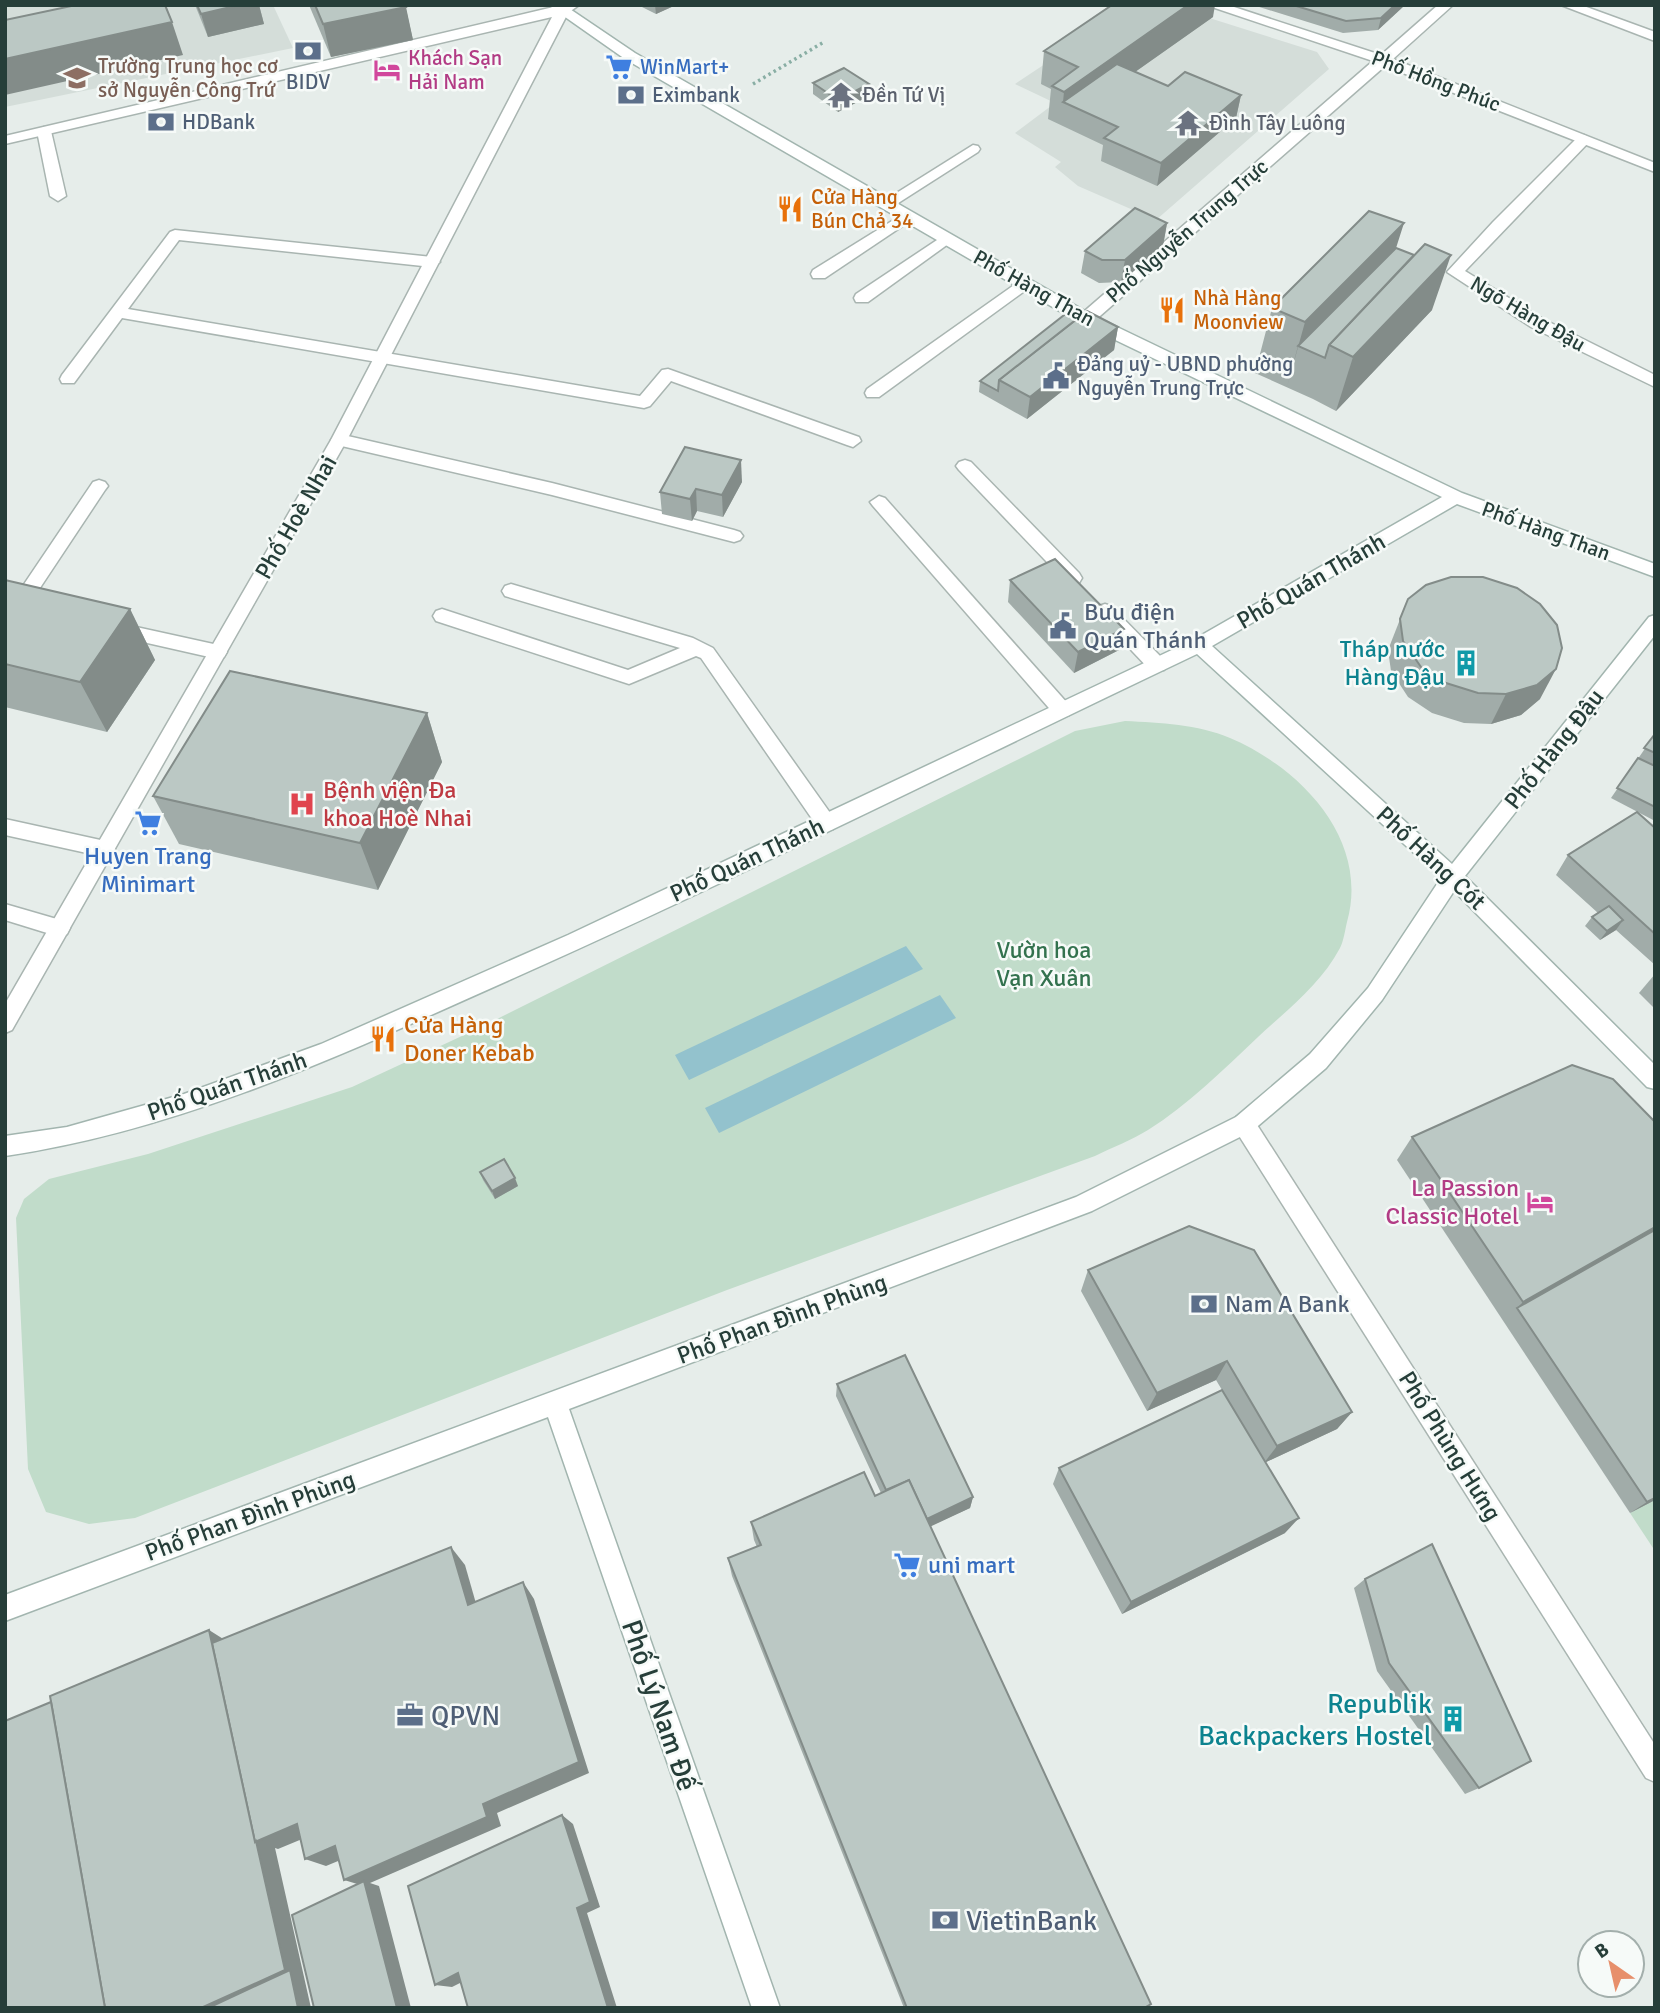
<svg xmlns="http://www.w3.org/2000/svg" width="1660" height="2013" font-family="Signika,sans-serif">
  <rect width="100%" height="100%" fill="#e6edea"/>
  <!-- built -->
  <g fill="#d4ddd9">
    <polygon points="5,5 273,5 293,48 5,107"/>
    <polygon points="1134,5 1168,5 1317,52 1329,69 1156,220 1078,186 1055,167 1061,162 1015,133 1055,103 1015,84"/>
  </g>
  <!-- green -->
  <g fill="#c1dcca">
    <path d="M 1125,721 C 1161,723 1197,724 1230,738 C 1301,768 1370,840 1347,922 C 1345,930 1344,940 1340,948 C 1321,984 1287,1010 1258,1037 C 1223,1070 1188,1105 1148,1130 C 1132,1140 1113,1147 1095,1156 L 727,1290 L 135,1518 L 89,1524 L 46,1512 L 28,1469 L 16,1218 L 24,1199 L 49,1179 L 148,1154 L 352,1087 L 477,1029 L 1075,731 Z"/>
    <polygon points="1655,1499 1655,1551 1630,1513"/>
  </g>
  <!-- water -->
  <g fill="#93c2cd">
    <polygon points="906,946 923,969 689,1080 675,1055"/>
    <polygon points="940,995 956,1018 719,1133 705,1108"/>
  </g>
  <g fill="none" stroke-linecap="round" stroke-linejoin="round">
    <!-- lane casing -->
    <g stroke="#a9b5b1" stroke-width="3">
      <g id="lane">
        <polygon points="1561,5 1581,5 1655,32 1655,41"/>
        <polygon points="44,127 51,131 66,196 58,201 50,196 37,131"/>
        <polygon points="1584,135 1591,139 1589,142 1465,271 1543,319 1655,375 1655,387 1531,327 1447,272 1493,222 1579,136"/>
        <polygon points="973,145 978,146 980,149 978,152 892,207 887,209 879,204"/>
        <polygon points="908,211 916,216 913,219 825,278 813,278 811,274 813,270"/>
        <polygon points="175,230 432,257 440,262 432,267 179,240 128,309 640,396 662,370 668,369 859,437 861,441 853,447 847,445 671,381 650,406 644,408 122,318 74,383 62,383 60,379 62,375 170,232"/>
        <polygon points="946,234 954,239 951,242 868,302 856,302 854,298 856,294"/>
        <polygon points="1024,278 1030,279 1032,283 1030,287 879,397 867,397 865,393 867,389"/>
        <polygon points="339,434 552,483 734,530 740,532 743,536 740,540 734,542 552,495 333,444 331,440"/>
        <polygon points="965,460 971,462 1079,573 1082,578 1079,583 1067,583 959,470 956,466 959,462"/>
        <polygon points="99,480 105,482 108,486 105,490 24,612 12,612 9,607 12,602 93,482"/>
        <polygon points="879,496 885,498 1069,705 1071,710 1069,715 1062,717 1055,715 873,506 870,502"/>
        <polygon points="511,584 693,638 713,648 833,817 836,823 833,829 826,831 819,829 701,658 696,656 629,684 436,621 433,616 436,611 442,609 628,670 680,648 505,596 502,591 505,586"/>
        <polygon points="1105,604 1111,606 1164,660 1166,665 1164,670 1150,670 1099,616 1096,611 1099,606"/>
        <polygon points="118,623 218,645 224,647 227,652 224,657 218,659 112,635 109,630 112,625"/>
        <polygon points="5,819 105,841 112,843 115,849 112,855 105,857 5,835"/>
        <polygon points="5,904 67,922 70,928 67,934 60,937 5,920"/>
      </g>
    </g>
    <!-- street casing -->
    <g stroke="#a9b5b1" stroke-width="3">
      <g id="street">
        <polygon points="562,5 579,5 568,13 347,440 12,1030 5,1033 5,1004 331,440 552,17 5,144 5,136"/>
        <polygon points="1206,5 1228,5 1381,55 1438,5 1453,5 1393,59 1655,163 1655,172 1385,66 1092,323 1080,323 1078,319 1080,315 1373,61"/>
        <polygon points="1244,1114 1252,1117 1655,1745 1655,1782 1646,1778 1236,1131 1233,1124 1236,1117"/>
      </g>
    </g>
    <!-- secondary casing -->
    <g stroke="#a2b5af" stroke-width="3">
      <path id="secondary" d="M 548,5 L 564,5 L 635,53 L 1092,315 L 1462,493 L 1655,564 L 1655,577 L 1457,504 L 1212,646 L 1452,864 L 1649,617 L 1655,615 L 1655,635 L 1465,876 L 1655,1065 L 1655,1089 L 1647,1087 L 1454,891 L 1382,1000 L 1326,1068 L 1252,1131 L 1092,1211 L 569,1409 L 780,2008 L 752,2008 L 548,1417 L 5,1621 L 5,1595 L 1076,1197 L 1236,1117 L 1310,1054 L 1368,988 L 1441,878 L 1197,654 C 970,762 744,875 514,978 C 350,1051 184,1130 5,1156 L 5,1136 L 67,1127 L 184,1094 L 321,1044 L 568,935 L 1193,640 L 1442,497 L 1080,323 L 625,59 Z"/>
    </g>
    <!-- path -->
    <polyline stroke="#89aea4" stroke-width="3.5" stroke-dasharray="2.5 3.5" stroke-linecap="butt" points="753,84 824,42"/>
    <!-- lane -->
    <use href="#lane" fill="#fff" fill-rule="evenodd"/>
    <!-- street -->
    <use href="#street" fill="#fff" fill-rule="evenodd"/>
    <!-- secondary -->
    <use href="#secondary" fill="#fff" fill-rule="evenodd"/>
  </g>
  <!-- wall -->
  <g fill="#a1aca9">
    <polygon points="195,5 259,5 264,24 208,37"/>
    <polygon points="309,5 405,5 413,40 331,57"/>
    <polygon points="641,5 676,5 656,14 642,7"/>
    <polygon points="1253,5 1405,5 1378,30 1343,33"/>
    <polygon points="1213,17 1135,72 1168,86 1241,95 1236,118 1157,186 1101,161 1103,145 1048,119 1051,89 1041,84 1044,51"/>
    <polygon points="813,83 869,96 838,112 813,94"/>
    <polygon points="1167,223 1163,246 1121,282 1099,283 1081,273 1085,251"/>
    <polygon points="1396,248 1432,310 1336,411 1313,399 1255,373 1272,308"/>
    <polygon points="1078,318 1118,327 1114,350 1027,419 979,392 980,381"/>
    <polygon points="742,482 723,517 697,511 692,521 662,514 660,492"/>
    <polygon points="5,580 130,609 155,660 107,732 5,707"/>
    <polygon points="1010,580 1119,650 1074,673 1008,602"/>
    <polygon points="1408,599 1540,699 1521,715 1491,724 1464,723 1432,713 1408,697 1391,671 1388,650"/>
    <polygon points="427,713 442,762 378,890 179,844 153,796"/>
    <polygon points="1655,734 1655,821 1611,798"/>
    <polygon points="1655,828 1655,965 1616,930 1600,940 1585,926 1592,917 1598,913 1556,875 1568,855"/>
    <polygon points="1655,974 1655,1009 1639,993"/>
    <polygon points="1655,1122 1655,1500 1630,1513 1397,1160 1412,1137"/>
    <polygon points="480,1172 518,1186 495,1199 483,1180"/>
    <polygon points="1088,1270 1352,1412 1337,1429 1266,1462 1285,1533 1122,1614 1053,1484 1059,1468 1222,1390 1216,1380 1147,1411 1081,1291"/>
    <polygon points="837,1384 973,1497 970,1508 930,1526 1144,2008 904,2008 732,1576 728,1558 757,1547 754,1540 751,1522 875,1496 881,1493 836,1396"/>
    <polygon points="1365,1579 1479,1788 1465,1794 1377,1671 1354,1588"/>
  </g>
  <!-- shaded-wall -->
  <g fill="#838c89">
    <polygon points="239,5 259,5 264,24 208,37 201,14"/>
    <polygon points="655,5 676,5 656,14"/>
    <polygon points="1188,5 1215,5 1213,17 1081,110 1063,102 1064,92"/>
    <polygon points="1395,5 1405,5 1378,30 1381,18"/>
    <polygon points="406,7 413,40 331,57 323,24"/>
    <polygon points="172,22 183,55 5,95 5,59"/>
    <polygon points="869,84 869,96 838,112 838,100"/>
    <polygon points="1241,95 1236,118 1157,186 1161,163"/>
    <polygon points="1167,223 1163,246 1121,282 1125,260"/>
    <polygon points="1404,223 1383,289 1298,346 1287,387 1305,322"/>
    <polygon points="1451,255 1432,310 1336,411 1353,357"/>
    <polygon points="1118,327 1114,350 1027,419 1030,397"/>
    <polygon points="741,460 742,482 723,517 722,495"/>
    <polygon points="696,489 697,511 692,521 690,499"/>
    <polygon points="130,609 155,660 107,732 80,682"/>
    <polygon points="1124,629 1119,650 1074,673 1078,652"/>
    <polygon points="1556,669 1540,699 1521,715 1491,724 1506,694"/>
    <polygon points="427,713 442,762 378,890 360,843"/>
    <polygon points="1623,920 1616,930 1600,940 1607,931"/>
    <polygon points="515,1178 518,1186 495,1199 492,1191"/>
    <polygon points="1655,1227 1655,1236 1517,1308 1523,1302"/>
    <polygon points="1227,1361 1216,1380 1147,1411 1157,1393"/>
    <polygon points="1352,1412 1337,1429 1264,1463 1277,1446"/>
    <polygon points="973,1497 970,1508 921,1531 923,1521"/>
    <polygon points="1655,1498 1655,1500 1630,1513 1647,1502"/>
    <polygon points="1299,1518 1285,1533 1122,1614 1131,1602"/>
    <polygon points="451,1547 465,1565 481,1621 468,1605"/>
    <polygon points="523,1582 534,1599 589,1773 497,1813 501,1826 370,1883 379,1886 411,2008 397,2008 364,1886 344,1880 483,1804"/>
    <polygon points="209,1630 228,1642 297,1824 319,1832 278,1849 275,1848 311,2008 201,2008"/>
    <polygon points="562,1815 573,1824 600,1907 587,1913 617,2008 608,2008 577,1908"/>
    <polygon points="335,1846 355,1854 326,1866 305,1859"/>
    <polygon points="458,1973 474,1976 452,1987 435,1985"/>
  </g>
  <!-- building -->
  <g fill="#bbc8c4" stroke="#838c89" stroke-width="2">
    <polygon points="76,5 165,5 172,22 5,59 5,20"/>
    <polygon points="197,5 239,5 201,14"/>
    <polygon points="315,5 405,5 406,7 323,24"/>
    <polygon points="1112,5 1188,5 1064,92 1052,86 1078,67 1044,51"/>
    <polygon points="1293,5 1395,5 1381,18 1346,21"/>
    <polygon points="1117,64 1168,86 1185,72 1241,95 1161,163 1104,138 1118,127 1063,102"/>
    <polygon points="844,68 869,84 838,100 813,83"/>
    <polygon points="1135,208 1167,223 1125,260 1102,260 1085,251"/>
    <polygon points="1369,211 1404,223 1305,322 1272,308"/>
    <polygon points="1425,244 1451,255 1353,357 1329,345"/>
    <polygon points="1396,248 1414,255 1329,345 1325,358 1298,346"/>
    <polygon points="1087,311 1118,327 1030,397 999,380"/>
    <polygon points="1068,312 1078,318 999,380 998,391 980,381"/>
    <polygon points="685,447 741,460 722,495 696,489 690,499 660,492"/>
    <polygon points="1055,559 1124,629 1078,652 1010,580"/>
    <polygon points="1451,577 1483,577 1517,588 1540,604 1557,625 1562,648 1556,669 1537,685 1506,694 1478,693 1446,683 1421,667 1403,641 1400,619 1408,599 1426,585"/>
    <polygon points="5,580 130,609 80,682 5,664"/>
    <polygon points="230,671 427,713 360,843 153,796"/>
    <polygon points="1655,734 1655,753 1644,748"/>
    <polygon points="1638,758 1655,766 1655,807 1617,788"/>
    <polygon points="1637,812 1655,828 1655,934 1568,855"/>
    <polygon points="1609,906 1623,920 1607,931 1592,917"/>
    <polygon points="1572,1065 1613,1079 1655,1122 1655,1227 1523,1302 1412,1137"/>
    <polygon points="504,1159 515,1178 492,1191 480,1172"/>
    <polygon points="1189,1226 1254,1250 1352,1412 1277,1446 1227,1361 1157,1393 1088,1270"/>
    <polygon points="1655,1230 1655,1498 1647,1502 1517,1308"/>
    <polygon points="905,1355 973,1497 927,1519 909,1480 886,1490 837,1384"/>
    <polygon points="1222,1390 1299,1518 1131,1602 1059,1468"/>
    <polygon points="864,1472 875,1496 909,1480 1151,2004 1144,2008 907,2008 728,1558 761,1545 751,1522"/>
    <polygon points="1432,1544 1531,1761 1479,1788 1389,1663 1365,1579"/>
    <polygon points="451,1547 468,1605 523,1582 579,1762 483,1804 487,1817 344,1880 335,1846 305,1859 297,1824 255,1842 212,1643"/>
    <polygon points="209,1630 255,1842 256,1841 285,1970 201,2008 105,2008 50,1696"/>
    <polygon points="51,1702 105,2008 5,2008 5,1721"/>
    <polygon points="562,1815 590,1902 577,1908 608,2008 468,2008 458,1973 435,1985 408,1886"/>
    <polygon points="364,1881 397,2008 314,2008 292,1915"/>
    <polygon points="290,1970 298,2008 208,2008"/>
  </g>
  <!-- icons -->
  <defs>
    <g id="bank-bare" transform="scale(2.1)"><path d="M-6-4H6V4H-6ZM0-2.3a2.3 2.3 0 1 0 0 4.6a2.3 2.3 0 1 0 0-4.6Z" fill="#5c6f8a" stroke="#f6faf8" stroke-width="2.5" paint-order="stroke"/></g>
    <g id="supermarket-bare" transform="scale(2.1)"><path d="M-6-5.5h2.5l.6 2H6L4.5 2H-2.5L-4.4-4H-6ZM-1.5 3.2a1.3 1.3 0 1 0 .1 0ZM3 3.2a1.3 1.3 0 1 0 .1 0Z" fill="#3f7fe0" stroke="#f6faf8" stroke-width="2.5" paint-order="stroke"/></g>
    <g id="hotel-bare" transform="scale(2.1)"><path d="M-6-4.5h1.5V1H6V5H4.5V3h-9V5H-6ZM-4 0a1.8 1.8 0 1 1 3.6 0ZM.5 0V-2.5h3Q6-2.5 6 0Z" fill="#d1479c" stroke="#f6faf8" stroke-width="2.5" paint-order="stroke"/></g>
    <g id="school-bare" transform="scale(2.1)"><path d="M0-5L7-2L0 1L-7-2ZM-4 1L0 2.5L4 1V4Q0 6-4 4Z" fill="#8d6e63" stroke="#f6faf8" stroke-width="2.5" paint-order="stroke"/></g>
    <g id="temple-bare" transform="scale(2.1)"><path d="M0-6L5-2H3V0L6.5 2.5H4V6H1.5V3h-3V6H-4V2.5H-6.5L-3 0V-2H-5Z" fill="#6b7280" stroke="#f6faf8" stroke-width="2.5" paint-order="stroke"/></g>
    <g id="restaurant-bare" transform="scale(2.1)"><path d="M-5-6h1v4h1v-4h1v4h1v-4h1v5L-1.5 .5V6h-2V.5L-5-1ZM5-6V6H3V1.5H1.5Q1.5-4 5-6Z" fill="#e8710a" stroke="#f6faf8" stroke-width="2.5" paint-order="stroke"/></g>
    <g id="civic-bare" transform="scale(2.1)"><path d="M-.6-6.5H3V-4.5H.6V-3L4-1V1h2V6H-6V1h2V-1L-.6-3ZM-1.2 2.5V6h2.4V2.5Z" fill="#5c6f8a" stroke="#f6faf8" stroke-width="2.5" paint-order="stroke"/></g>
    <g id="building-bare" transform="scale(2.1)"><path d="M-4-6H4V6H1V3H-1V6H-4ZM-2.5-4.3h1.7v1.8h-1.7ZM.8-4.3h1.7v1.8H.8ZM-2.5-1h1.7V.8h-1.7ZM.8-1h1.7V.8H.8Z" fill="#0f9aa8" stroke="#f6faf8" stroke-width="2.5" paint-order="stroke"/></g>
    <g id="hospital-bare" transform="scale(2.1)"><path d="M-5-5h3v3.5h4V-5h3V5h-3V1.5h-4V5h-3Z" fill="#e0444e" stroke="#f6faf8" stroke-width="2.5" paint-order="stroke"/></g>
    <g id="office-bare" transform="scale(2.1)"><path d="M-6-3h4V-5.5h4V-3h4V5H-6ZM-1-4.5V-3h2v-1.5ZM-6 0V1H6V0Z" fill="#5c6f8a" stroke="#f6faf8" stroke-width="2.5" paint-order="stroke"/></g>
  </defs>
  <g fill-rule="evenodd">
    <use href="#bank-bare" x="308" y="51"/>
    <use href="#supermarket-bare" x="619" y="67"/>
    <use href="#hotel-bare" x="387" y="70"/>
    <use href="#school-bare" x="77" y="78"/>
    <use href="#bank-bare" x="631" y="95"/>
    <use href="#temple-bare" x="841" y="95"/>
    <use href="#bank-bare" x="161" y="122"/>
    <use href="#temple-bare" x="1188" y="123"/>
    <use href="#restaurant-bare" x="790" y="209"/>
    <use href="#restaurant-bare" x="1172" y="310"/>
    <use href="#civic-bare" x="1056" y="376"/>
    <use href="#civic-bare" x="1063" y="626"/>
    <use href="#building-bare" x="1466" y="663"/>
    <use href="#hospital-bare" x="302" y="804"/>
    <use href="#supermarket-bare" x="148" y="823"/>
    <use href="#restaurant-bare" x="383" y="1039"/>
    <use href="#hotel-bare" x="1540" y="1202"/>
    <use href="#bank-bare" x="1204" y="1304"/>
    <use href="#supermarket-bare" x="907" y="1565"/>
    <use href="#office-bare" x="410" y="1715"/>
    <use href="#building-bare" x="1453" y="1719"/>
    <use href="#bank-bare" x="945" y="1920"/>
  </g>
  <g text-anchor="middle" stroke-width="5" stroke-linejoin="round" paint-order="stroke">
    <!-- far-hotel labels -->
    <g font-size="21" fill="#b23c85" stroke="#f6faf8" text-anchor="start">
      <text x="408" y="65">Khách Sạn<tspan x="408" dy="24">Hải Nam</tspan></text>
    </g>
    <!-- far-education labels -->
    <g font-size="21" fill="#785e54" stroke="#f6faf8" text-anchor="start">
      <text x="98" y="73">Trường Trung học cơ<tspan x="98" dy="24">sở Nguyễn Công Trứ</tspan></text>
    </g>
    <!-- far-shop labels -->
    <g font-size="21" fill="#366cbe" stroke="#f6faf8" text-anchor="start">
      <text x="640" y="74">WinMart+</text>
    </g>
    <!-- far-street labels -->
    <g font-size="21" fill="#263e39" stroke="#f6faf8">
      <text transform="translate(1436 81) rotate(21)" y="7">Phố Hồng Phúc</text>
      <text transform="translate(1187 231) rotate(-41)" y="7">Phố Nguyễn Trung Trực</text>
      <text transform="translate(1034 288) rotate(29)" y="7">Phố Hàng Than</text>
      <text transform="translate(1528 314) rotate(30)" y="7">Ngõ Hàng Đậu</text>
      <text transform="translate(1546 531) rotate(20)" y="7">Phố Hàng Than</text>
    </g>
    <!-- far-service labels -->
    <g font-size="21" fill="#4e5e75" stroke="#f6faf8" text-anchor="start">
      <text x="308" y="89" text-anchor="middle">BIDV</text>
      <text x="652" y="102">Eximbank</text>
      <text x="182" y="129">HDBank</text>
      <text x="1077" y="371">Đảng uỷ - UBND phường<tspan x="1077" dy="24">Nguyễn Trung Trực</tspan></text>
    </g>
    <!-- far-worship labels -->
    <g font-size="21" fill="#5b616d" stroke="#f6faf8" text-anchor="start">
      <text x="862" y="102">Đền Tứ Vị</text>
      <text x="1209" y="130">Đình Tây Luông</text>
    </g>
    <!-- far-food labels -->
    <g font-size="21" fill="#c56008" stroke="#f6faf8" text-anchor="start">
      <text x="811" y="204">Cửa Hàng<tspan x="811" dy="24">Bún Chả 34</tspan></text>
      <text x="1193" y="305">Nhà Hàng<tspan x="1193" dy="24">Moonview</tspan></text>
    </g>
    <!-- street labels -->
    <g font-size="24" fill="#263e39" stroke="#f6faf8">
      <text transform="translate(296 517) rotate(-60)" y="8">Phố Hoè Nhai</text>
      <text transform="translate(1311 581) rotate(-30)" y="8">Phố Quán Thánh</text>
      <text transform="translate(1554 749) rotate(-52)" y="8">Phố Hàng Đậu</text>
      <text transform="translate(1431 858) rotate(43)" y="8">Phố Hàng Cót</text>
      <text transform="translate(747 860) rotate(-25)" y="8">Phố Quán Thánh</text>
      <text transform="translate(227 1086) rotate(-19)" y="8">Phố Quán Thánh</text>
      <text transform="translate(782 1319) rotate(-20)" y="8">Phố Phan Đình Phùng</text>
      <text transform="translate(1450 1446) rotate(58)" y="8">Phố Phùng Hưng</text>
      <text transform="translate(250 1516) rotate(-20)" y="8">Phố Phan Đình Phùng</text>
    </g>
    <!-- service labels -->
    <g font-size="24" fill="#4e5e75" stroke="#f6faf8" text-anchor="start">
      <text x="1084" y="620">Bưu điện<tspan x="1084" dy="28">Quán Thánh</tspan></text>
      <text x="1225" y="1312">Nam A Bank</text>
    </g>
    <!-- culture labels -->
    <g font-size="24" fill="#0d838f" stroke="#f6faf8" text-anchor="end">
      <text x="1445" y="657">Tháp nước<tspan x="1445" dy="28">Hàng Đậu</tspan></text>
    </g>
    <!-- health labels -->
    <g font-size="24" fill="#be3a42" stroke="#f6faf8" text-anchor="start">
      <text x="323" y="798">Bệnh viện Đa<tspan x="323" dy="28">khoa Hoè Nhai</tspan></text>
    </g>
    <!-- shop labels -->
    <g font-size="24" fill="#366cbe" stroke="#f6faf8">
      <text x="148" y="864">Huyen Trang<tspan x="148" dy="28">Minimart</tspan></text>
      <text x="928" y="1573" text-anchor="start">uni mart</text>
    </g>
    <!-- park labels -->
    <g font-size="24" fill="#33724e" stroke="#f6faf8">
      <text x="1044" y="958">Vườn hoa<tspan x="1044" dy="28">Vạn Xuân</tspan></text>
    </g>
    <!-- food labels -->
    <g font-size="24" fill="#c56008" stroke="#f6faf8" text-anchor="start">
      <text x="404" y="1033">Cửa Hàng<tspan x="404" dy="28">Doner Kebab</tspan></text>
    </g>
    <!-- hotel labels -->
    <g font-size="24" fill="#b23c85" stroke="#f6faf8" text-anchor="end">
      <text x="1519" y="1196">La Passion<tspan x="1519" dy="28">Classic Hotel</tspan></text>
    </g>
    <!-- near-culture labels -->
    <g font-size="28" fill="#0d838f" stroke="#f6faf8" text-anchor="end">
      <text x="1432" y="1713">Republik<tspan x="1432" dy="32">Backpackers Hostel</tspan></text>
    </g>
    <!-- near-street labels -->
    <g font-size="28" fill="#263e39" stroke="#f6faf8">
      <text transform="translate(660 1705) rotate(71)" y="10">Phố Lý Nam Đế</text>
    </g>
    <!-- near-service labels -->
    <g font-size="28" fill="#4e5e75" stroke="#f6faf8" text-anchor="start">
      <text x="431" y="1725">QPVN</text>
      <text x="966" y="1930">VietinBank</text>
    </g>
  </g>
  <!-- border -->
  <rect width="1660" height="2013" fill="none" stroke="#263e39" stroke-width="14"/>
  <!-- north arrow -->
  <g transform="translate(1611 1964) rotate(326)"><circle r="33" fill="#f6faf8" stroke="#a3afac" stroke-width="2"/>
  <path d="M0-5L12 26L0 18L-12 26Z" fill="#e78f6b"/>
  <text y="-10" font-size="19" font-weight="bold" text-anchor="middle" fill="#263e39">B</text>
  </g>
</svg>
